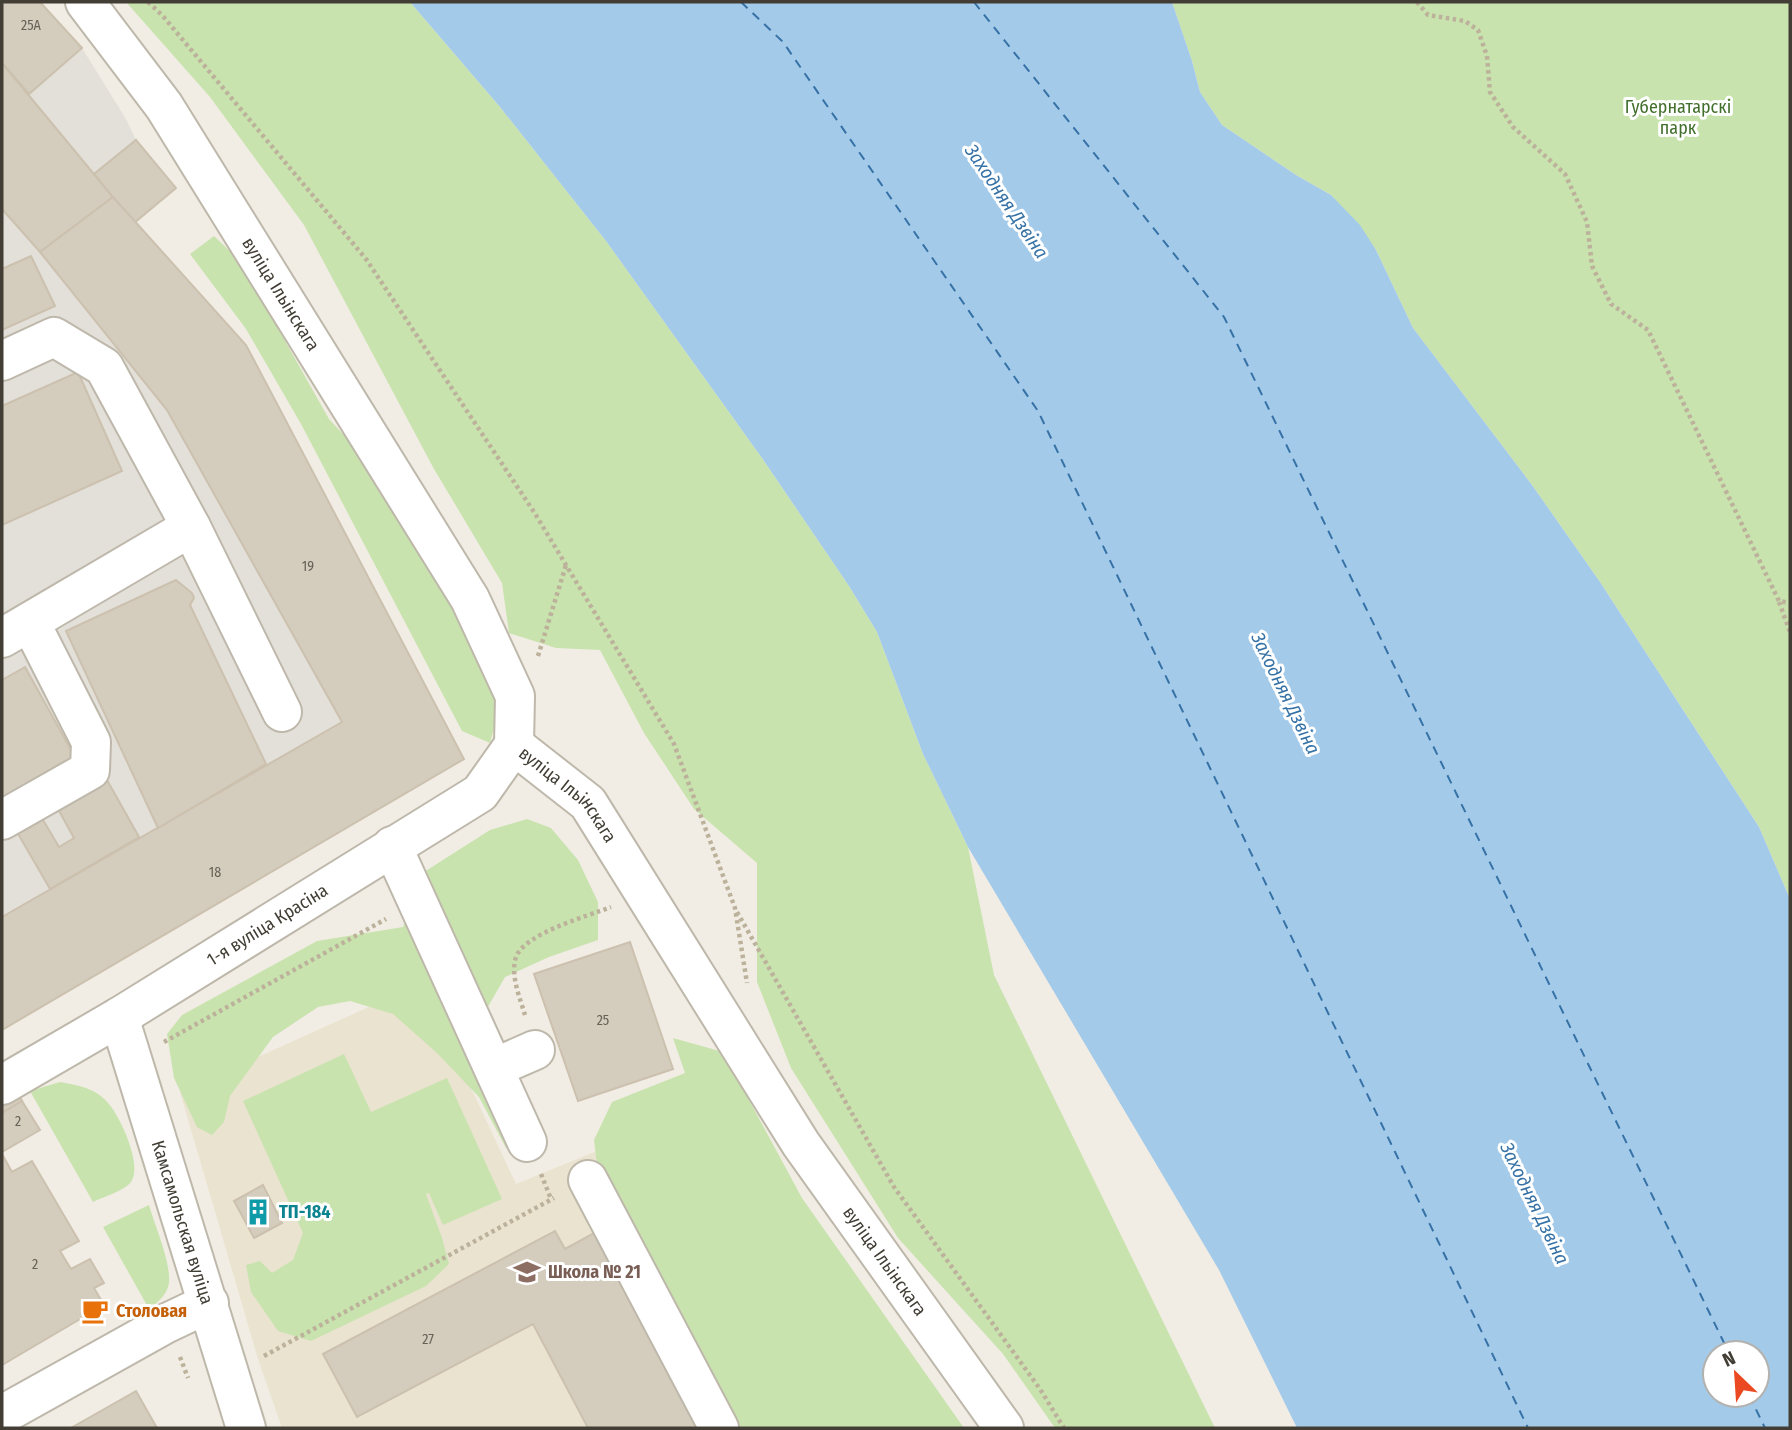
<svg xmlns="http://www.w3.org/2000/svg" width="1792" height="1430" font-family="'Fira Sans Condensed',sans-serif">
  <rect width="100%" height="100%" fill="#f1ede4"/>
  <!-- industrial -->
  <polygon fill="#e3dfd9" points="2,2 40,2 82,48 126,119 136,140 176,188 134,223 246,345 464,759 2,1030"/>
  <!-- education -->
  <polygon fill="#e9e3cf" points="422,983 516,1184 732,1096 902,1428 282,1428 258,1359 180,1092"/>
  <!-- green -->
  <g fill="#c9e3af">
    <polygon points="126,2 410,2 500,107 606,241 762,458 849,586 877,632 923,754 968,847 994,975 1215,1428 1055,1428 1003,1354 898,1238 791,1068 757,982 757,863 694,809 644,733 600,650 556,648 509,633 502,583 434,469 304,225 210,97"/>
    <polygon points="1172,2 1790,2 1790,899 1759,827 1600,582 1532,485 1413,328 1376,250 1331,195 1296,175 1222,125 1200,92 1192,61"/>
    <polygon points="214,236 240,261 329,419 379,473 462,605 502,700 490,743 462,731 301,424 246,329 190,254"/>
    <polygon points="527,819 551,828 578,860 598,902 598,940 549,957 505,977 476,1028 520,1154 506,1148 479,1097 437,1053 393,1014 350,1001 318,1007 273,1037 230,1096 224,1122 212,1135 197,1127 174,1078 167,1034 182,1015 317,941 403,927 424,872 490,830"/>
    <polygon points="673,1038 723,1052 802,1198 964,1428 726,1428 600,1190 594,1140 612,1102 685,1073"/>
    <polygon points="344,1054 371,1112 447,1078 502,1199 443,1225 429,1193 426,1194 442,1238 449,1264 426,1286 311,1341 278,1331 251,1292 246,1265 260,1261 272,1273 293,1260 303,1233 243,1101"/>
    <path d="M 60,1082 C 77,1085 96,1088 108,1103 C 121,1117 143,1167 131,1182 C 124,1191 103,1197 93,1202 L 30,1091 Z"/>
    <path d="M 149,1205 C 155,1226 171,1262 169,1283 C 167,1295 158,1302 149,1309 L 103,1227 Z"/>
  </g>
  <!-- water -->
  <path fill="#a4caea" fill-rule="evenodd" d="M 410,2 L 1172,2 L 1192,61 L 1200,92 L 1222,125 L 1296,175 L 1331,195 L 1360,225 L 1376,250 L 1413,328 L 1532,485 L 1600,582 L 1759,827 L 1790,899 L 1790,1428 L 1297,1428 L 1219,1270 L 968,847 L 923,754 L 877,632 L 849,586 L 762,458 L 606,241 L 500,107 ZM 1715,1353 L 1757,1353 L 1757,1395 L 1715,1395 Z"/>
  <g fill="none" stroke-linecap="round" stroke-linejoin="round">
    <!-- ferry -->
    <g stroke="#3672a6" stroke-width="2" stroke-dasharray="9 7" stroke-linecap="butt">
      <polyline points="741,2 783,42 1038,411 1528,1428"/>
      <polyline points="974,2 1224,317 1729,1353"/>
      <polyline points="1749,1395 1765,1428"/>
    </g>
  </g>
  <!-- building -->
  <g fill="#d4ccbd" stroke="#ccc1ae" stroke-width="2">
    <polygon points="2,2 40,2 82,48 29,94 2,63"/>
    <polygon points="2,63 113,197 40,252 2,209"/>
    <polygon points="136,140 176,188 134,223 94,174"/>
    <polygon points="113,197 246,345 464,759 2,1030 2,917 342,722 167,410 40,252"/>
    <polygon points="31,256 55,306 2,330 2,269"/>
    <polygon points="78,372 122,471 2,525 2,406"/>
    <polygon points="176,580 192,593 194,598 190,605 266,764 158,828 66,631"/>
    <polygon points="25,667 75,757 2,798 2,680"/>
    <polygon points="107,780 139,837 50,889 14,827 39,813 59,847 74,838 58,809"/>
    <polygon points="630,942 673,1069 578,1101 534,974"/>
    <polygon points="2,1066 22,1101 2,1113"/>
    <polygon points="22,1101 40,1130 2,1152 2,1113"/>
    <polygon points="2,1154 12,1172 32,1161 79,1241 60,1251 71,1269 90,1259 104,1283 94,1288 104,1305 2,1365"/>
    <polygon points="263,1185 282,1223 254,1238 234,1201"/>
    <polygon points="555,1231 565,1249 594,1233 698,1428 588,1428 533,1324 357,1417 323,1354"/>
    <polygon points="136,1391 157,1428 71,1428"/>
  </g>
  <g fill="none" stroke-linecap="round" stroke-linejoin="round">
    <!-- minor casing -->
    <g stroke="#beb8ab" stroke-width="42">
      <g id="minor">
        <path id="s1" d="M 85,2 L 164,106 L 470,599 L 515,696 L 514,745"/>
        <polyline points="2,361 54,337 104,367 191,527 282,712"/>
        <polyline points="2,638 191,527"/>
        <path id="s2" d="M 514,745 L 588,803 L 801,1144 L 1004,1428"/>
        <polyline points="2,820 90,770 91,742 30,622"/>
        <polyline points="392,846 527,1142"/>
        <path id="s3" d="M 119,1017 L 246,1428"/>
        <polyline points="494,1068 535,1050"/>
        <path id="s4" d="M 2,1085 L 119,1017 L 480,793 L 514,745"/>
        <polyline points="588,1180 719,1428"/>
        <polyline points="2,1415 167,1323 209,1303"/>
      </g>
    </g>
    <!-- path -->
    <g stroke="#bcb19a" stroke-width="4.5" stroke-dasharray="3.5 3.5" stroke-linecap="butt">
      <polyline points="148,2 162,15 366,259 534,512 674,744 735,908 747,983"/>
      <polyline points="1417,2 1428,15 1465,21 1478,30 1487,56 1490,92 1513,127 1565,174 1587,222 1592,266 1611,304 1648,330 1779,601 1790,603"/>
      <polyline points="1779,602 1790,632"/>
      <polyline points="538,656 566,565"/>
      <polyline points="737,912 894,1187 1040,1389 1064,1428"/>
      <path d="M 525,1015 C 520,998 510,975 516,957 C 525,933 588,916 611,907"/>
      <polyline points="164,1042 386,919"/>
      <polyline points="541,1174 551,1199"/>
      <polyline points="264,1356 554,1198"/>
      <polyline points="180,1357 188,1378"/>
    </g>
    <!-- minor -->
    <use href="#minor" stroke="#fff" stroke-width="38"/>
  </g>
  <!-- icons -->
  <defs>
    <g id="building-bare" transform="scale(2.1)"><path d="M-4-6H4V6H1V3H-1V6H-4ZM-2.5-4.3h1.7v1.8h-1.7ZM.8-4.3h1.7v1.8H.8ZM-2.5-1h1.7V.8h-1.7ZM.8-1h1.7V.8H.8Z" fill="#0f9aa8" stroke="#fff" stroke-width="2.5" paint-order="stroke"/></g>
    <g id="school-bare" transform="scale(2.1)"><path d="M0-5L7-2L0 1L-7-2ZM-4 1L0 2.5L4 1V4Q0 6-4 4Z" fill="#8d6e63" stroke="#fff" stroke-width="2.5" paint-order="stroke"/></g>
    <g id="cafe-bare" transform="scale(2.1)"><path d="M-5.5-4.5H6V0H3Q3 3.5 0 3.5H-2.5Q-5.5 3.5-5.5 0ZM3-3.2v2h1.7v-2ZM-6 4.5H4V6H-6Z" fill="#e8710a" stroke="#fff" stroke-width="2.5" paint-order="stroke"/></g>
  </defs>
  <g fill-rule="evenodd">
    <use href="#building-bare" x="258" y="1212"/>
    <use href="#school-bare" x="527" y="1272"/>
    <use href="#cafe-bare" x="95" y="1311"/>
  </g>
  <g text-anchor="middle" stroke-width="6" stroke-linejoin="round" paint-order="stroke">
    <!-- number labels -->
    <g font-size="14" fill="#666257">
      <text x="31" y="30">25А</text>
      <text x="308" y="571">19</text>
      <text x="215" y="877">18</text>
      <text x="603" y="1025">25</text>
      <text x="18" y="1126">2</text>
      <text x="35" y="1269">2</text>
      <text x="428" y="1344">27</text>
    </g>
    <!-- park labels -->
    <g font-size="18" fill="#436f2d" stroke="#fff">
      <text x="1678" y="113">Губернатарскі<tspan x="1678" dy="21">парк</tspan></text>
    </g>
    <!-- street labels -->
    <g font-size="18" fill="#423e35" stroke="#fff">
      <text dy="6" stroke="none"><textPath href="#s1" startOffset="352">вуліца Ільінскага</textPath></text>
      <text dy="6" stroke="none"><textPath href="#s2" startOffset="74">вуліца Ільінскага</textPath></text>
      <text dy="6" stroke="none"><textPath href="#s4" startOffset="310">1-я вуліца Красіна</textPath></text>
      <text dy="6" stroke="none"><textPath href="#s3" startOffset="215">Камсамольская вуліца</textPath></text>
      <text dy="6" stroke="none"><textPath href="#s2" startOffset="640">вуліца Ільінскага</textPath></text>
    </g>
    <!-- culture labels -->
    <g font-size="18" font-weight="bold" fill="#0d838f" stroke="#fff" text-anchor="start">
      <text x="279" y="1218">ТП-184</text>
    </g>
    <!-- education labels -->
    <g font-size="18" font-weight="bold" fill="#785e54" stroke="#fff" text-anchor="start">
      <text x="548" y="1278">Школа № 21</text>
    </g>
    <!-- food labels -->
    <g font-size="18" font-weight="bold" fill="#c56008" stroke="#fff" text-anchor="start">
      <text x="116" y="1317">Столовая</text>
    </g>
    <!-- water labels -->
    <g font-size="19" font-style="italic" fill="#3672a6" stroke="#fff">
      <text transform="translate(1007 201) rotate(56)" y="7">Заходняя Дзвіна</text>
      <text transform="translate(1286 693) rotate(64)" y="7">Заходняя Дзвіна</text>
      <text transform="translate(1535 1203) rotate(64)" y="7">Заходняя Дзвіна</text>
    </g>
  </g>
  <!-- border -->
  <rect width="1792" height="1430" fill="none" stroke="#423e35" stroke-width="7"/>
  <!-- north arrow -->
  <g transform="translate(1736 1374) rotate(335)"><circle r="33" fill="#ffffff" stroke="#b3b2ae" stroke-width="2"/>
  <path d="M0-5L12 26L0 18L-12 26Z" fill="#ea4921"/>
  <text y="-10" font-size="19" font-weight="bold" text-anchor="middle" fill="#423e35">N</text>
  </g>
</svg>
